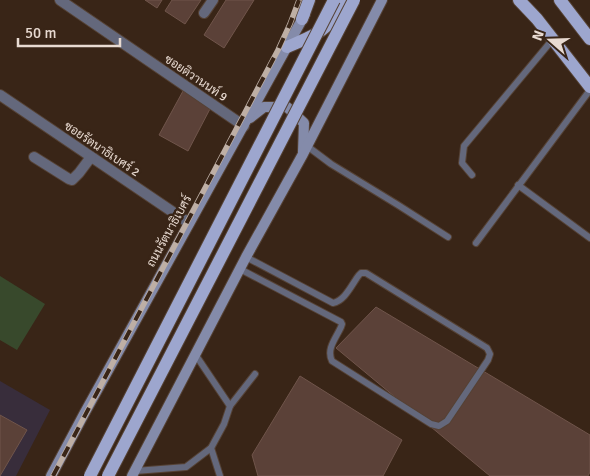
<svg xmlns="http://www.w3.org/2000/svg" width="590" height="476" font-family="Signika,Sarabun,sans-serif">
  <rect width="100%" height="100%" fill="#392517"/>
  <!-- commercial -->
  <polygon fill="#382d3b" points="0,381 50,410 16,476 0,476"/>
  <!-- pitch -->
  <polygon fill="#38492c" points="0,276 45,304 17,350 0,340"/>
  <!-- building -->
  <g fill="#5b4138" stroke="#70554b">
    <polygon points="145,0 162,0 157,8"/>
    <polygon points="172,0 201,0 185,24 165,11"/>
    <polygon points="226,0 254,0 224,48 204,35"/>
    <polygon points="183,91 211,107 188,151 159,135"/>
    <polygon points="376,307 590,435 590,472 588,476 490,476 336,348"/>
    <polygon points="300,376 402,440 383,476 258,476 252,455"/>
    <polygon points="0,415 27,430 0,476"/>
  </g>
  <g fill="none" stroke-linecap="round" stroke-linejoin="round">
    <!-- lane casing -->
    <g stroke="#554235" stroke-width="8">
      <g id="lane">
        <polyline points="307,146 331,164 398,205 448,237"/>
        <polyline points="472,175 462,163 464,146 553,39"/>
        <polyline points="518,185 590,238"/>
        <polyline points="476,243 590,90"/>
        <path d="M 240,269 L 341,322 L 342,324 L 341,327 C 336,338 326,349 332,361 L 431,424 L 439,426 L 447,421 L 488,360 L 490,354 L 487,348 L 366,273 L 361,273 L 359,275 C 352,284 345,301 333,303 L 246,257"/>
        <polyline points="230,406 255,374"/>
        <polyline points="211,448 220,476"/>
        <polyline points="135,471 186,467 211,448 224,424 230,406 195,354"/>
      </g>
    </g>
    <!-- street casing -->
    <g stroke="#554235" stroke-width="12">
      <g id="street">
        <polyline points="60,0 244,126"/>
        <polyline points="204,13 213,0"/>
        <polyline points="0,95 189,223"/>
        <polyline points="34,157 69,179 72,180 79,173 91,157"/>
      </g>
    </g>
    <!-- secondary casing -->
    <g stroke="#554235" stroke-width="12">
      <g id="secondary">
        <polyline points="250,118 264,107 287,107 304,123 303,152"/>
        <polyline points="51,476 84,414 305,14"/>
        <polyline points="132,476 246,257 303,154 382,0"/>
      </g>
    </g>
    <!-- primary casing -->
    <g stroke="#554235" stroke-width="14">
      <g id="primary">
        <polyline points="519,0 537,19 590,87"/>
        <polyline points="560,0 590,39"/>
        <polyline points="302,19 309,0"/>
        <path d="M 287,47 C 303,40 324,33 334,18 C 338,13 341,6 343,0"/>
      </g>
    </g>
    <!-- lane -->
    <use href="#lane" stroke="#64687c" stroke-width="6"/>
    <!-- street -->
    <use href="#street" stroke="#64687c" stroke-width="10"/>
    <!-- secondary -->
    <use href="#secondary" stroke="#848baa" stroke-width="10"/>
    <!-- primary -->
    <use href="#primary" stroke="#9da6ce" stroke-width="12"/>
    <!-- rail casing -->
    <g stroke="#beafa5" stroke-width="5.5">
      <polyline id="rail" points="53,476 278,50 290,24 299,0"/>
    </g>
    <!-- rail -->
    <use href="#rail" stroke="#392517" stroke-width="4" stroke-dasharray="11" stroke-linecap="butt"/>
    <!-- primary-bridge casing -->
    <g stroke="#554235" stroke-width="14" stroke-linecap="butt">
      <g id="primary-bridge">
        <polyline points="90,476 334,0"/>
        <polyline points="108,476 354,0"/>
      </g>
    </g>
    <!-- primary-bridge -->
    <use href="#primary-bridge" stroke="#9da6ce" stroke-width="12"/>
  </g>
  <g text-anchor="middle" stroke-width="5" stroke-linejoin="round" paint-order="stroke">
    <!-- street labels -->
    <g font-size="12" fill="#e8dad1" stroke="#392517">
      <text transform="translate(196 78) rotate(34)" y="4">ซอยติวานนท์ 9</text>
      <text transform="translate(102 149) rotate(34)" y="4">ซอยรัตนาธิเบศร์ 2</text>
      <text transform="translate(169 231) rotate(-61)" y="4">ถนนรัตนาธิเบศร์</text>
    </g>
  </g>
  <!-- north arrow -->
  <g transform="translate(550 40) rotate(290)" stroke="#392517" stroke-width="4" paint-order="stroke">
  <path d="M0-4L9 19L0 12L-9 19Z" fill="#e8dad1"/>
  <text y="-8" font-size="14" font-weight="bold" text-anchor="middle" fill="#e8dad1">N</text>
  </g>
  <!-- scale -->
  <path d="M18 38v8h102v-8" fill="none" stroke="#e8dad1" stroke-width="2.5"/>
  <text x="25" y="38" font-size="15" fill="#e8dad1" stroke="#392517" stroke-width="4" paint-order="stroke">50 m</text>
</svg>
